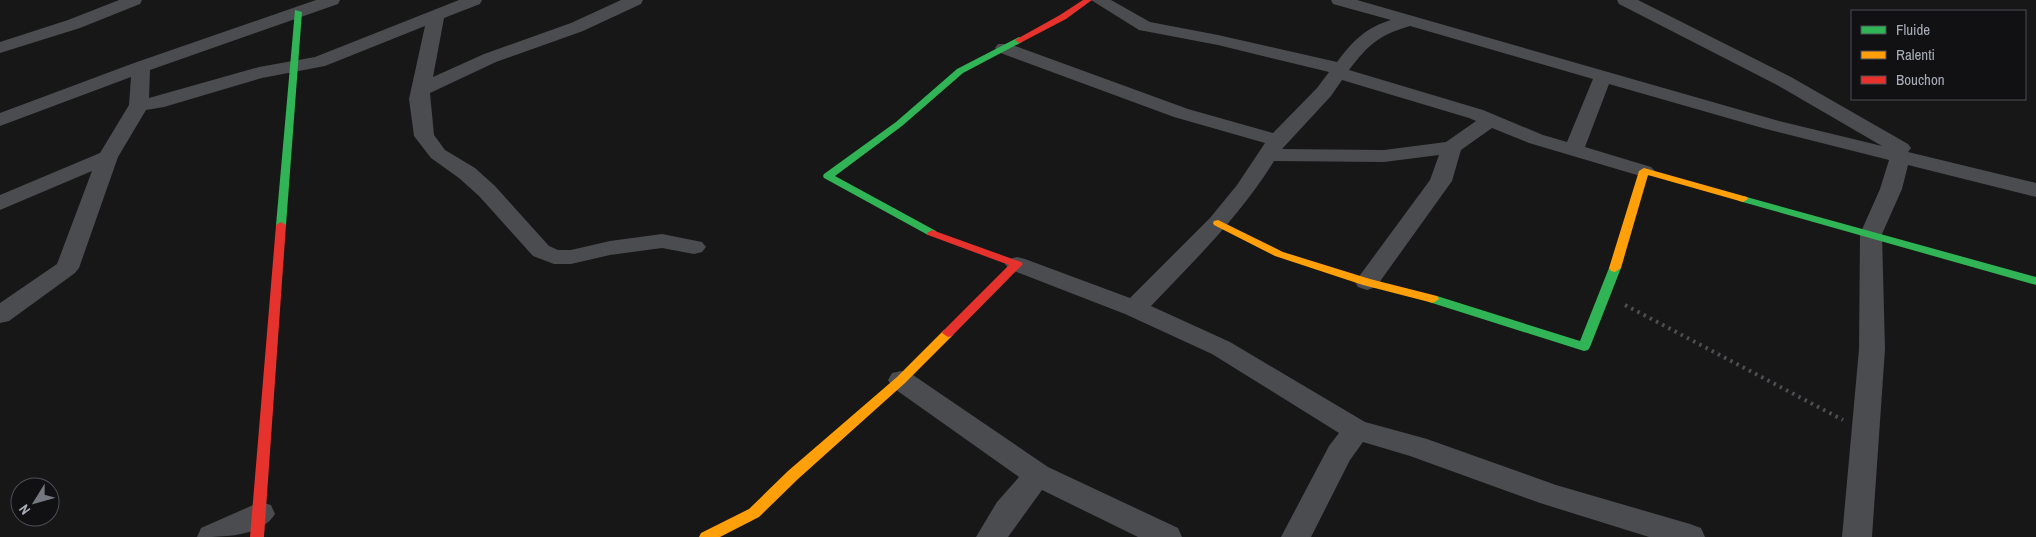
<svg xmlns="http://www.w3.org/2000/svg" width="2036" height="537" font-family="'Archivo Narrow',sans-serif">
  <rect width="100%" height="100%" fill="#171717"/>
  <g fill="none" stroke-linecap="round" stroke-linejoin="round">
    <!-- path -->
    <polyline stroke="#4d4e52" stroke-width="4" stroke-dasharray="2.5 4.5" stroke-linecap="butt" points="1625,305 1843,420"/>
    <!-- street -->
    <g fill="#4b4c50" fill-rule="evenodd">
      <polygon points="119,0 142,0 140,4 80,28 0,53 0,42 68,20"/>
      <polygon points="316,0 340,0 338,4 150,70 149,98 259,67 315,57 459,0 482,0 480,4 444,18 433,77 484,54 571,23 621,0 643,0 641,4 583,31 496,62 430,93 434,135 445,150 475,168 495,186 549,246 558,250 571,250 610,241 662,234 702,242 706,247 702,252 694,254 662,248 610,255 571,264 554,264 533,256 479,196 459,178 431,158 414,136 409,99 425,26 325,66 262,78 164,107 146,110 118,157 79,268 75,273 9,321 0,323 0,303 57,264 92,171 0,210 0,195 100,153 129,105 131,77 0,126 0,113 134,63"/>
      <path d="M 1091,0 L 1111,0 L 1150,22 L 1218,35 L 1337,62 C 1353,41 1365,28 1391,20 L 1333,4 L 1331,0 L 1357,0 L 1779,121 L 1882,146 L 1777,85 L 1619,4 L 1617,0 L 1638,0 L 1791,77 L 1908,144 L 1911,148 L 1908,152 L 2036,183 L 2036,197 L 1908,165 L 1902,189 L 1882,234 L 1885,349 L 1872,537 L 1842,537 L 1859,349 L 1860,234 L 1880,189 L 1889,160 L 1766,129 L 1609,84 L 1585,147 L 1651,167 L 1655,171 L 1651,175 L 1644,177 L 1637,175 L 1529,143 L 1492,128 L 1461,150 L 1452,181 L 1376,287 L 1367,290 L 1358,287 L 1355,282 L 1430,180 L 1439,155 L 1384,162 L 1274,161 C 1240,216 1195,260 1151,306 L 1230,342 L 1365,422 L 1427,439 L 1556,485 L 1690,524 L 1701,528 L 1705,537 L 1649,537 L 1540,503 L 1410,456 L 1363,442 L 1350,460 L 1311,537 L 1281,537 L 1329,446 L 1339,433 L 1212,354 L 1125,314 L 1009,269 L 1005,264 L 1009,259 L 1017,257 L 1025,259 L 1130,298 L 1210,218 L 1237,185 L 1265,143 L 1174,117 L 998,52 L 995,48 L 998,44 L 1010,44 L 1188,109 L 1273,133 L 1317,88 L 1329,72 L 1218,45 L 1139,30 ZM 1410,26 L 1593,79 L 1567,142 L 1543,135 L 1483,110 L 1349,70 C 1369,44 1379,35 1410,26 ZM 1342,80 L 1469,118 L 1476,121 L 1446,142 L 1384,150 L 1282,149 L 1331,96 Z"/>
      <polygon points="901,371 910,373 1048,467 1178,528 1182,537 1138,537 1042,490 1008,537 976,537 997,502 1019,477 892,387 888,380 892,373"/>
      <path d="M 260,502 L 271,505 L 275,514 C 261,537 223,537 197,537 L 201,528 Z"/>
    </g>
    <!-- fast -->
    <g fill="#30b455" fill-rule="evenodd">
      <polygon points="295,10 302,12 286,225 281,228 276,225"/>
      <polygon points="1019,37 1023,40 1022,42 963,73 902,126 835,176 936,231 937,233 936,235 928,235 824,178 823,176 824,174 896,122 957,69"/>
      <polygon points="1743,196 2036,277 2036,285 1739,201 1738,199 1739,197"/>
      <polygon points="1615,264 1621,268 1590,347 1588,350 1584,351 1429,302 1427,299 1429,296 1437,296 1580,341 1609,268"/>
    </g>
    <!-- slow -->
    <g fill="#ff9f0a" fill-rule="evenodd">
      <polygon points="1644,168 1747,197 1748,199 1743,202 1648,175 1621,268 1615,272 1611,271 1609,268 1639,171"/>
      <polygon points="1218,220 1283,252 1370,279 1437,296 1439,299 1433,303 1363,285 1275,256 1214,225 1213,223 1214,221"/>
      <polygon points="948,329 954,333 952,336 905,383 798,479 759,517 720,537 699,537 701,533 749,509 788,471 897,377 944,330"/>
    </g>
    <!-- jam -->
    <g fill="#e5322d" fill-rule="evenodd">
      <polygon points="1083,0 1092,0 1066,19 1022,42 1019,43 1015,40 1060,15"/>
      <polygon points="281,222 286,225 264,537 250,537 276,225"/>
      <polygon points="932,230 1021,262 1023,264 952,336 948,337 942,333 944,330 1009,265 928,235 927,233"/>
    </g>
  </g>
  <!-- legend -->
  <rect x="1851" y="10" width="175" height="90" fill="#111113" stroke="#4d4f55"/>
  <rect x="1861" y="26" width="25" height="8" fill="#30b455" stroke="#4d4f55"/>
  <text x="1896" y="35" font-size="15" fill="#a8adb8">Fluide</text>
  <rect x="1861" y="51" width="25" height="8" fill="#ff9f0a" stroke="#4d4f55"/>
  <text x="1896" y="60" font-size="15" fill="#a8adb8">Ralenti</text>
  <rect x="1861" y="76" width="25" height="8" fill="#e5322d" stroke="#4d4f55"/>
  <text x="1896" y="85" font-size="15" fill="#a8adb8">Bouchon</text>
  <!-- north arrow -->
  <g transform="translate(35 502) rotate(233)"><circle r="24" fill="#111113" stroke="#4d4f55"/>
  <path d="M0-4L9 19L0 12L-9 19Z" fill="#757880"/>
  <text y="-8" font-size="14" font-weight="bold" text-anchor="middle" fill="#a8adb8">N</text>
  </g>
</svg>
